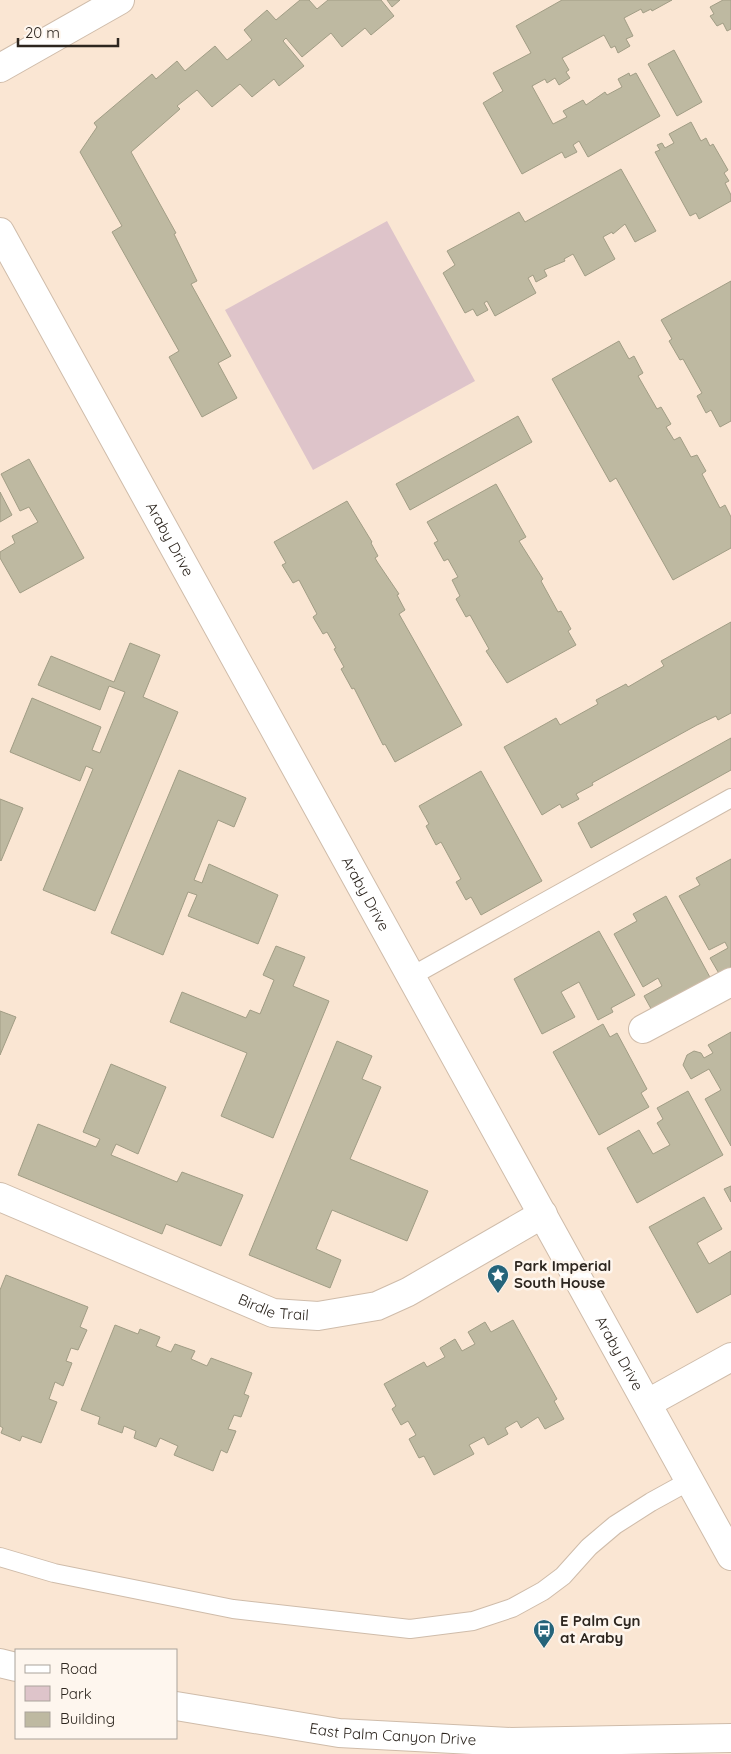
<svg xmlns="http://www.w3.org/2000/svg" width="731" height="1754" font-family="Quicksand,sans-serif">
  <rect width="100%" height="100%" fill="#fae6d3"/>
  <!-- green -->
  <polygon fill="#dec4ca" points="387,221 475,381 313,470 225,310"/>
  <!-- building -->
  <g fill="#beb9a1" stroke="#a19d85">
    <polygon points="300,0 309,0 317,9 328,0 381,0 394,16 371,35 365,28 342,47 331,33 302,57 286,38 283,41 304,66 279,86 274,79 252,97 240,84 212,107 197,90 177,106 180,109 131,152 176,233 174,234 197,281 191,284 231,356 218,363 237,398 202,417 169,357 179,351 112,232 122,226 80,152 97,127 94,123 152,74 156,79 177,61 185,71 215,46 227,60 252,40 244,30 267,10 276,20"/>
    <polygon points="387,0 400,0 392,7"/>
    <polygon points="562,0 672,0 652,11 651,9 643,13 641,9 624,18 633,36 626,39 630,46 618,53 615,46 611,48 604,35 562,58 569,70 566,72 570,78 559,85 555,78 547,83 545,79 532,86 553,124 567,117 563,111 583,100 586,105 605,92 607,95 622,87 618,79 629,73 630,76 636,73 660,116 588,157 579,141 573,145 577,152 565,158 562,152 522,174 483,103 503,91 493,73 531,53 516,26"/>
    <polygon points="723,0 731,0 731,29 727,31 723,23 717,26 710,16 714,14 710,7"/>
    <polygon points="674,50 702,102 677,116 648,64"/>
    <polygon points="691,122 701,141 706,138 710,146 713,144 728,170 724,173 729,181 725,183 731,195 731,201 699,219 696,213 690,216 655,152 660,150 657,145 662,143 665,148 674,143 669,134"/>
    <polygon points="621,169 656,231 635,242 625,224 613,234 612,232 603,237 615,259 585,276 573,254 564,259 565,261 544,270 547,276 536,282 533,275 528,278 536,293 495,316 487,301 484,303 488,310 477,316 473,309 465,313 443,273 455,265 447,251 519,212 525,222"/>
    <polygon points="731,281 731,421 720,427 711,410 706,413 697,396 702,393 683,359 680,360 669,341 672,339 661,320"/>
    <polygon points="619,341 629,359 634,356 643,373 638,376 657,409 661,407 671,424 666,427 674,440 680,437 691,457 697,455 706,471 702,474 720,508 725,505 731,517 731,548 673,580 616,478 610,482 552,379"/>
    <polygon points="518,416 532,442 410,510 396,484"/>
    <polygon points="29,459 84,558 20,593 0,558 0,552 15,543 12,536 38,522 29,507 20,511 1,474"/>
    <polygon points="496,484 526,537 519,541 543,579 541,581 558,612 561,611 571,629 568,631 576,645 507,683 486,651 489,649 470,615 466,617 456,599 460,596 452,580 458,577 448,559 444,561 434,543 438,541 427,522"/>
    <polygon points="0,492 12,515 0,522"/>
    <polygon points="347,501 372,542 371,543 378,556 375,558 378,563 399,594 397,595 405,610 399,614 462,725 395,762 385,744 383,745 354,688 352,689 341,669 344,667 334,649 336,648 327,632 323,634 313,617 317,614 299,580 293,583 282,565 286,563 274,542"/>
    <polygon points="731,622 731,713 718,720 716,716 697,725 592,783 593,785 576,794 579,799 562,808 560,804 542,815 504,747 556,718 560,725 598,704 596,700 626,684 628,687 664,666 661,661"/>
    <polygon points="130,643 160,655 143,697 178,712 95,911 43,890 93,769 86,766 80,781 10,752 32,698 101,727 92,750 100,753 125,692 109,686 100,710 38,685 51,656 114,682"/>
    <polygon points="731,738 731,770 591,848 578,823"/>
    <polygon points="179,770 246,798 234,827 218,820 194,880 202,883 209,864 278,895 258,944 188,916 197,895 188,892 163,955 111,933"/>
    <polygon points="481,771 542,881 481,915 471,897 466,900 456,882 461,879 441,842 436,845 426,826 429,824 419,806"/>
    <polygon points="0,799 23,808 1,861 0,860"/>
    <polygon points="731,859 731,971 721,977 710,958 728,948 725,942 709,950 679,896 700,885 696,878"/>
    <polygon points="666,896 712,981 654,1014 644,996 662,986 658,978 643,987 614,934 637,921 633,914"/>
    <polygon points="599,931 635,995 611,1008 613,1012 598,1020 579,982 561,992 575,1017 542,1034 514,979"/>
    <polygon points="276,946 305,957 293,986 329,1001 273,1138 221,1116 247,1053 170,1022 182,992 246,1018 250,1010 260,1014 274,980 263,975"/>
    <polygon points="0,1011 16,1017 0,1055"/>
    <polygon points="603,1024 610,1037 617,1033 647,1089 641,1093 649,1107 599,1135 553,1052"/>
    <polygon points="731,1032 731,1146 705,1099 721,1090 709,1069 691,1079 683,1065 687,1055 694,1051 701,1053 704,1058 713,1053 708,1045"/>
    <polygon points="337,1041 372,1056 362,1079 381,1087 350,1159 428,1191 407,1241 332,1210 316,1249 341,1260 330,1288 249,1255"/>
    <polygon points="111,1064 166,1087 138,1154 116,1144 111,1155 177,1182 182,1172 243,1195 221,1246 166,1224 162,1234 18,1175 38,1124 96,1147 100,1139 83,1132"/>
    <polygon points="688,1091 723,1155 637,1203 607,1148 639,1130 653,1154 670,1145 657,1123 663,1119 657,1108"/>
    <polygon points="731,1186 731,1202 724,1189"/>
    <polygon points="704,1197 722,1229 697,1243 709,1264 731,1251 731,1294 697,1313 649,1227"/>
    <polygon points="6,1275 88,1307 80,1327 87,1330 78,1350 71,1348 66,1361 72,1363 63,1386 55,1382 49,1399 57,1402 41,1443 22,1436 20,1441 1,1433 3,1428 0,1426 0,1290"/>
    <polygon points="513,1320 557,1399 554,1401 564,1419 545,1429 538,1417 521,1428 517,1421 505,1428 508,1434 488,1445 484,1437 469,1445 474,1454 434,1475 424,1456 419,1458 409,1439 416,1435 408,1421 401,1425 392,1409 396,1406 384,1384 424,1362 427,1367 445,1357 440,1348 455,1339 462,1351 475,1344 468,1332 485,1322 491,1332"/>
    <polygon points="115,1325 138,1334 140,1329 160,1337 156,1346 171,1352 175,1344 195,1351 191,1359 207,1366 211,1358 252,1373 244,1394 249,1396 241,1417 234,1415 228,1429 236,1431 227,1453 221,1450 213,1471 174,1455 178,1446 160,1438 156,1447 134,1438 136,1431 124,1426 122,1433 98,1424 100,1417 81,1410"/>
  </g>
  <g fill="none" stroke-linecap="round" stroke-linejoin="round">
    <!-- service casing -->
    <g stroke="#cfbcaa" stroke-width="20">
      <g id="service">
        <polyline points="410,977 731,798"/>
        <polyline points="0,1557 54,1573 233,1609 410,1629 473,1621 512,1608 543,1591 563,1576 589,1547 615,1525 651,1502 691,1480"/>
      </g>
    </g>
    <!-- minor casing -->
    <g stroke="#cfbcaa" stroke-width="30">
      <g id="minor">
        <polyline points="0,68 120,0"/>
        <path id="s1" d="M 0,232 L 731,1556"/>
        <polyline points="643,1029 731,982"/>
        <path id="s2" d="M 0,1197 L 273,1313 L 318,1316 L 377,1306 L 408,1292 L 543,1214"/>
        <polyline points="648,1403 731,1357"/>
      </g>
    </g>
    <!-- primary casing -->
    <g stroke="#cfbcaa" stroke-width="30">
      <g id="primary">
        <polyline points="0,1663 16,1667"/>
        <path id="s3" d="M 176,1706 L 339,1733 L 511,1742 L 731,1738"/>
      </g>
    </g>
    <!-- service -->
    <use href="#service" stroke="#fff" stroke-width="18"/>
    <!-- minor -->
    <use href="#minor" stroke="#fff" stroke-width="28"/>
    <!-- primary -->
    <use href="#primary" stroke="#fff" stroke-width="28"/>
  </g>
  <!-- icons -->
  <defs>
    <g id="sight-pin" transform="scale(1.125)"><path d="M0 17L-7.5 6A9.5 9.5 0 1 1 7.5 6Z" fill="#25647a" stroke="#fef6ee"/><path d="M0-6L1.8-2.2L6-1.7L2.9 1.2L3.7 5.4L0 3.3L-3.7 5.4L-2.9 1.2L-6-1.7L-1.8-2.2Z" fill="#fff"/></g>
    <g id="bus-pin" transform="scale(1.125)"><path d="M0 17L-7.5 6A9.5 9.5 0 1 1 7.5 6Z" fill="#25647a" stroke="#fef6ee"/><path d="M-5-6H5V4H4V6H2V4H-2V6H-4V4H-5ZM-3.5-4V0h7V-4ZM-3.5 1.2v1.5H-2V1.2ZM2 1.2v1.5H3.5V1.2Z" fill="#fff"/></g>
  </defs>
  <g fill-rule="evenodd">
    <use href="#sight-pin" x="498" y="1275"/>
    <use href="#bus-pin" x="544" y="1630"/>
  </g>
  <g text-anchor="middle" stroke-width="5" stroke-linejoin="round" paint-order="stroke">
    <!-- street labels -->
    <g font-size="15" fill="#2d261f" stroke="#fef6ee">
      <text dy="5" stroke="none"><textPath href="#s1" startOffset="351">Araby Drive</textPath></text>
      <text dy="5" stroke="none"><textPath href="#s1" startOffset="756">Araby Drive</textPath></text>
      <text dy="5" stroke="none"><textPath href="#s2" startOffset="296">Birdle Trail</textPath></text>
      <text dy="5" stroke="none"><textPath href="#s1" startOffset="1281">Araby Drive</textPath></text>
      <text dy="5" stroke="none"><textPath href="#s3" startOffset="219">East Palm Canyon Drive</textPath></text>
    </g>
    <!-- poi labels -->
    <g font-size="15" font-weight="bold" fill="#2d261f" stroke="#fef6ee" text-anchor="start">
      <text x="514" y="1271">Park Imperial<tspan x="514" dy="17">South House</tspan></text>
      <text x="560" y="1626">E Palm Cyn<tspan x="560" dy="17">at Araby</tspan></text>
    </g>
  </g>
  <!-- legend -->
  <rect x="15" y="1649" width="162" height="90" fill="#fef6ee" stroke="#aaa39b"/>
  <rect x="25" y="1665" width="25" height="8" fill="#ffffff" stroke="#aaa39b"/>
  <text x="60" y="1674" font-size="15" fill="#2d261f">Road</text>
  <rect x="25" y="1686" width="25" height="15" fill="#dec4ca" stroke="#aaa39b"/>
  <text x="60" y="1699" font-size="15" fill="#2d261f">Park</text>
  <rect x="25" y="1712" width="25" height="15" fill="#beb9a1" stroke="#aaa39b"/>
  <text x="60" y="1724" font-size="15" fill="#2d261f">Building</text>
  <!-- scale -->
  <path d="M18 38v8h100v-8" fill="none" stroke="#2d261f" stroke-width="2.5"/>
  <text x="25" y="38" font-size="15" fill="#2d261f" stroke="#fef6ee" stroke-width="4" paint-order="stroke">20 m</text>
</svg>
